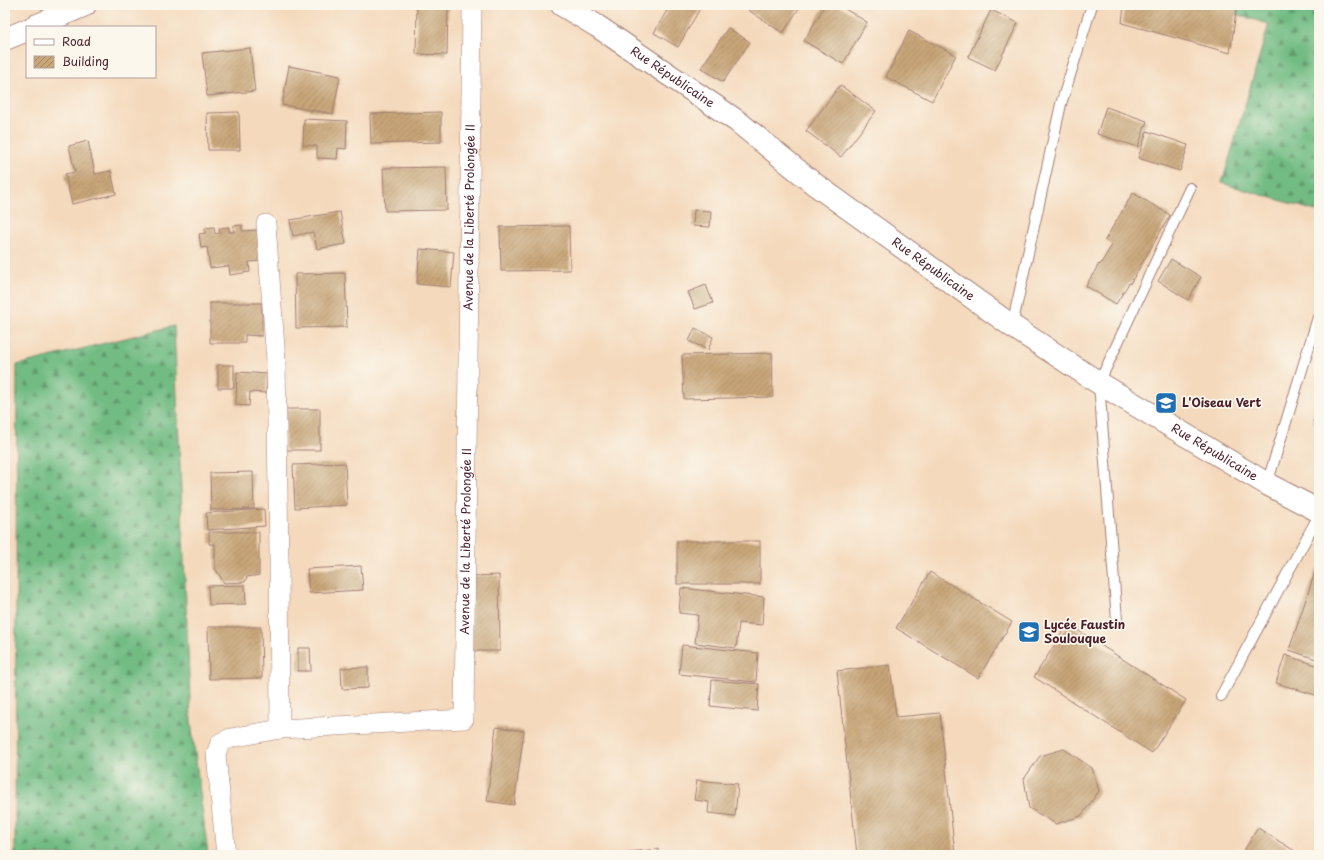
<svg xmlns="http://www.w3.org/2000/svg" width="1324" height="860" font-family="'Playpen Sans',sans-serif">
  <defs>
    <pattern id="forest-firs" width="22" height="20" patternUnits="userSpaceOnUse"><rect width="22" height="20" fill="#72bc84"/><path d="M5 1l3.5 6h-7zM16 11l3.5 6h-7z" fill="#60986c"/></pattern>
    <pattern id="building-hatch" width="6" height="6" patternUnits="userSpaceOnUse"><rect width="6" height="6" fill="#c8a678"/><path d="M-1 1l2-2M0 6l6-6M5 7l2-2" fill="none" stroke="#a48763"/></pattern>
  </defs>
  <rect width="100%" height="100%" fill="#fbf7ec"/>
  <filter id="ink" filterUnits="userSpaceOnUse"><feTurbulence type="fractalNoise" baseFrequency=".025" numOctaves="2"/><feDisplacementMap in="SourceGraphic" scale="8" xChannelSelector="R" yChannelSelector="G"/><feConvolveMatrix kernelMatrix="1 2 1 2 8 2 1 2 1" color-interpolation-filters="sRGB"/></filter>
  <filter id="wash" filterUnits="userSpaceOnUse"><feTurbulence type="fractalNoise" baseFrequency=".012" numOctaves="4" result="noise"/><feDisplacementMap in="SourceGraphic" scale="16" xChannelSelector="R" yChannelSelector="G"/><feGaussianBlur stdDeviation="0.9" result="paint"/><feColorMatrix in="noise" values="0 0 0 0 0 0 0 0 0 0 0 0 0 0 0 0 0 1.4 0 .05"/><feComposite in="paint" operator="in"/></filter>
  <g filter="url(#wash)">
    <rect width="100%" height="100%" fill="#f4d9bc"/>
    <!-- forest -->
    <g fill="url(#forest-firs)" stroke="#5e6e58">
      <polygon points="1204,5 1319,5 1319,212 1222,183 1269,24"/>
      <polygon points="174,326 191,722 208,855 15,855 17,365"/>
    </g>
    <g id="blocks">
      <!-- building -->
      <g fill="url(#building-hatch)">
        <polygon points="417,5 448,5 447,55 416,54"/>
        <polygon points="670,5 702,5 678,47 654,33"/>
        <polygon points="751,5 801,5 783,33 748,10"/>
        <polygon points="825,5 838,5 867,22 843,64 804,41"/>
        <polygon points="1124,5 1231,5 1237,6 1230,53 1122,23"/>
        <polygon points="991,10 1018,23 995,70 968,57"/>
        <polygon points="728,28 750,42 723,82 701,68"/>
        <polygon points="909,31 956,55 932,101 886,77"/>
        <polygon points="250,48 255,91 207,96 202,53"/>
        <polygon points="289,66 340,76 333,114 282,105"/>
        <polygon points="840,85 876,111 841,157 806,131"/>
        <polygon points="1106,107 1147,121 1138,147 1097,134"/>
        <polygon points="239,112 240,150 208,150 207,113"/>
        <polygon points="441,112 441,142 371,144 370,114"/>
        <polygon points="304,119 347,121 346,149 338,148 337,159 317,158 317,146 303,145"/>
        <polygon points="1147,131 1188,145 1180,171 1138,158"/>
        <polygon points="88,141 95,174 111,171 116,194 72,204 65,174 75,172 69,146"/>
        <polygon points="446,167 447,210 385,211 383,168"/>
        <polygon points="1133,193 1170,215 1130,284 1129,283 1116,304 1086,286 1099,264 1100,265 1112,245 1105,240"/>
        <polygon points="694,210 711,211 710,227 693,226"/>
        <polygon points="340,212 346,244 317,249 313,232 293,236 290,220"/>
        <polygon points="242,225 242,231 258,230 262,261 249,262 250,272 230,275 229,266 210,268 207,247 201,248 199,234 205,233 205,228 214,227 215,234 220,233 219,228 229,227 229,232 234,232 233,226"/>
        <polygon points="569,226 570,270 501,271 500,227"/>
        <polygon points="420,249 454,252 451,287 417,284"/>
        <polygon points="1171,259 1201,277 1188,300 1158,281"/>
        <polygon points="345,273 347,327 296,328 295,274"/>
        <polygon points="706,285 713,303 695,309 688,292"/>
        <polygon points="210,303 262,303 262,336 245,335 245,343 210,343"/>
        <polygon points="695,328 713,337 708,350 689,341"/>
        <polygon points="772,353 773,397 684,399 682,355"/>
        <rect x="218" y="365" width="16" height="23"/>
        <polygon points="237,372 267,374 266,393 250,392 249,406 236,405"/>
        <polygon points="1319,403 1319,424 1313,422"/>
        <rect x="285" y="409" width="35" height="41"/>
        <polygon points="345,463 347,505 295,508 293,465"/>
        <polygon points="253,472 254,509 211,510 210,473"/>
        <polygon points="264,509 265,526 207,530 206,513"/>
        <polygon points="209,532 259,532 259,575 247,577 245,582 224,583 215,568 215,544 209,544"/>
        <rect x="677" y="541" width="83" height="43"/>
        <polygon points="361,566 363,590 309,593 307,569"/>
        <polygon points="1316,569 1319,570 1319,660 1289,650"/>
        <polygon points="930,572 1012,622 978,678 896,628"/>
        <polygon points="499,575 500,651 472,651 471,576"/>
        <polygon points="245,585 246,604 209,605 208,586"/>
        <polygon points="681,588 764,597 762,625 739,623 736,648 695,643 698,615 679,613"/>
        <polygon points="1068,624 1186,700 1152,753 1034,677"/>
        <polygon points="208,627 261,627 262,678 209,679"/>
        <polygon points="682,645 758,653 756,682 679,674"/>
        <polygon points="298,648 310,648 311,671 298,671"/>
        <polygon points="1285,655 1319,666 1319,696 1276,683"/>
        <polygon points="890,665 896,717 940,713 955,855 857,855 837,671"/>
        <polygon points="368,667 368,688 342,689 341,668"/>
        <polygon points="712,680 759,684 757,711 710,706"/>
        <polygon points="496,727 524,731 514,805 487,801"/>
        <polygon points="1064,749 1092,768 1099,791 1081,816 1056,824 1029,808 1024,779 1040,756"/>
        <polygon points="697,780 738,784 735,816 708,813 709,802 694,800"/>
        <polygon points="1258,828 1301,855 1241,855"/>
        <polygon points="658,849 659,855 609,855 609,854"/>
      </g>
    </g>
  </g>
  <g filter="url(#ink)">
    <use href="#blocks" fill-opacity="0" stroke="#9f7c74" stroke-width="1"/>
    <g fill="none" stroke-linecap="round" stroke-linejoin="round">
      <!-- lane casing -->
      <g stroke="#9f7c74" stroke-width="12">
        <g id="lane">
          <polyline points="1012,326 1061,104 1092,5"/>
          <polyline points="1267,484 1319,314"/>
          <polyline points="1117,620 1099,383 1190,188"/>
          <polyline points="1221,696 1319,515"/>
        </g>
      </g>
      <!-- street casing -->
      <g stroke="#9f7c74" stroke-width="20">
        <g id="street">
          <polyline points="266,224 276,361 279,557 280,729"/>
          <path id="s1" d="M 226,855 L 216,754 L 220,743 L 231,738 L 280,729 L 464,719 L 472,5"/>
        </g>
      </g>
      <!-- secondary casing -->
      <g stroke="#9f7c74" stroke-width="24">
        <g id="secondary">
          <path id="s2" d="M 562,5 L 597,26 L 737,121 L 813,183 L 1012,326 L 1099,383 L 1267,484 L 1319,511"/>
          <polyline points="33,27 85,5"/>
          <polyline points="5,39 27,30"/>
        </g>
      </g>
      <!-- lane -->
      <use href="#lane" stroke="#fff" stroke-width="10"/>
      <!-- street -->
      <use href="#street" stroke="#fff" stroke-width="19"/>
      <!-- secondary -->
      <use href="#secondary" stroke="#fff" stroke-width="22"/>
    </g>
  </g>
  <!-- icons -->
  <defs>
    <g id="school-square" transform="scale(1.15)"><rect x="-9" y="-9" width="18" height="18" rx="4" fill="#1f6fb2" stroke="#fbf7ec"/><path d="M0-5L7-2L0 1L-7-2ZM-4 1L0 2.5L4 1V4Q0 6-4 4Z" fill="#fff"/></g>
  </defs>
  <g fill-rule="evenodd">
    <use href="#school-square" x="1166" y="403"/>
    <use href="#school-square" x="1029" y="632"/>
  </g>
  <g text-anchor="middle" stroke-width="3.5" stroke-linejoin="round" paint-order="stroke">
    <!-- street labels -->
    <g font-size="12" fill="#4a1f2b" stroke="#fbf7ec">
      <text dy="4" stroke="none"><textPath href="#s2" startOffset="132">Rue Républicaine</textPath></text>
      <text dy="4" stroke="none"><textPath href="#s1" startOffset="861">Avenue de la Liberté Prolongée II</textPath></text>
      <text dy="4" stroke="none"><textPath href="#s2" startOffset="456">Rue Républicaine</textPath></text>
      <text dy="4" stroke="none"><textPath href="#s2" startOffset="792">Rue Républicaine</textPath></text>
      <text dy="4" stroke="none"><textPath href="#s1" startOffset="537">Avenue de la Liberté Prolongée II</textPath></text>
    </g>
    <!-- poi labels -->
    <g font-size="12" font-weight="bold" fill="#4a1f2b" stroke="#fbf7ec" text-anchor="start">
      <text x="1182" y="407">L'Oiseau Vert</text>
      <text x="1044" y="629">Lycée Faustin<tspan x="1044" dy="14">Soulouque</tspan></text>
    </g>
  </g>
  <!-- margin -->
  <rect width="1324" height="860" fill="none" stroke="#fbf7ec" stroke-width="20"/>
  <!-- legend -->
  <rect x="26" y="26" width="130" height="52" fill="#fbf7ec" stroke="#b4a19f"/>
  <rect x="34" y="39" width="20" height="6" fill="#ffffff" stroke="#b4a19f"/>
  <text x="62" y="46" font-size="12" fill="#4a1f2b">Road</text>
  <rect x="34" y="56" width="20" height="12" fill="url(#building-hatch)" stroke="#b4a19f"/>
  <text x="62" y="66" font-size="12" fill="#4a1f2b">Building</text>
</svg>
